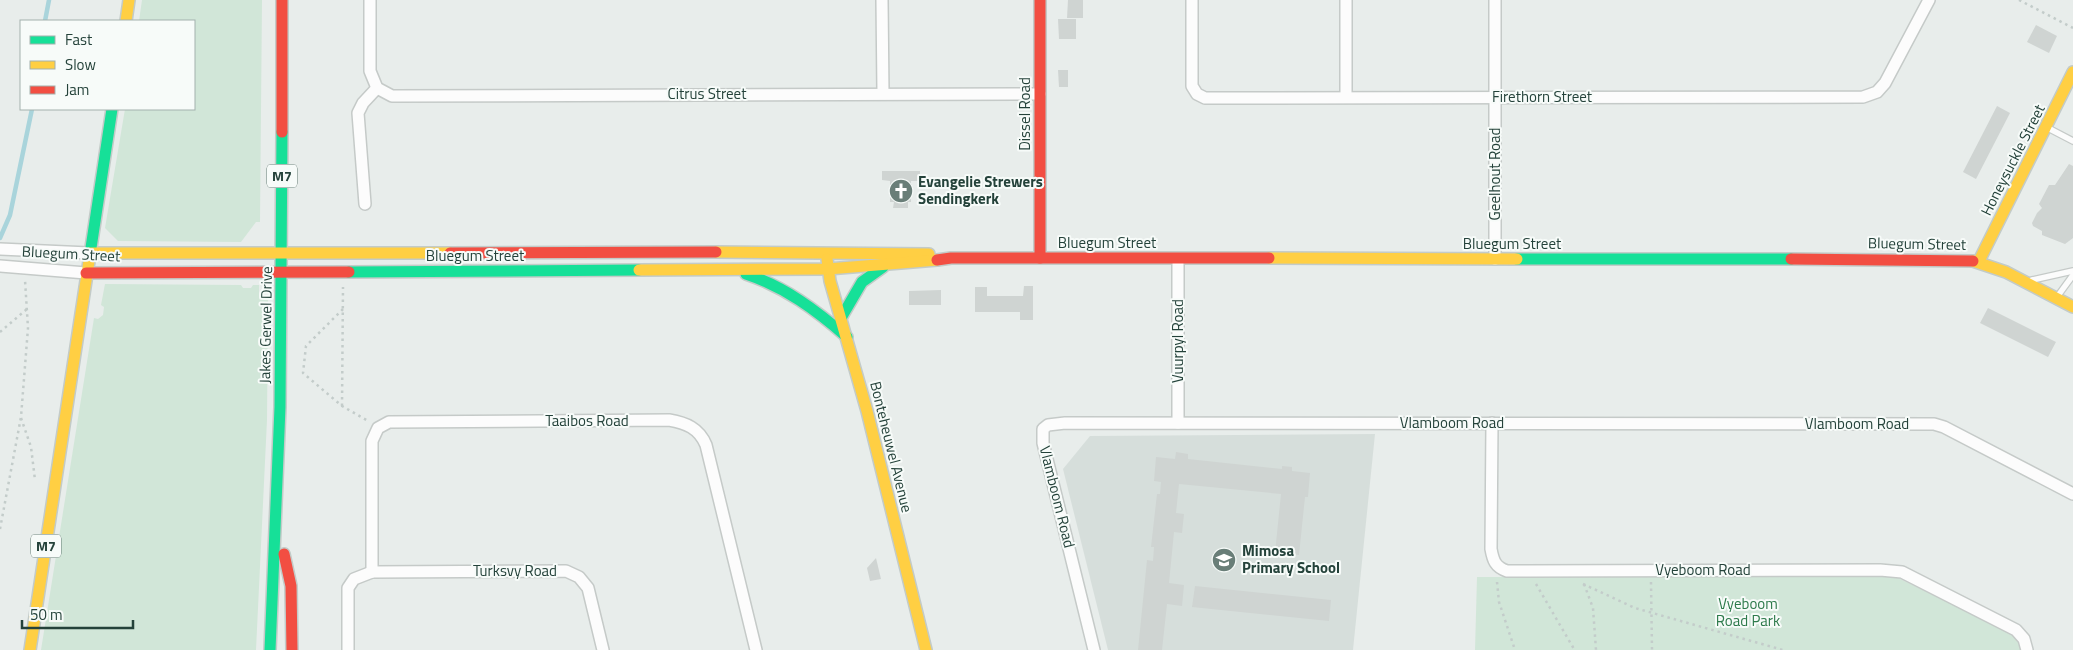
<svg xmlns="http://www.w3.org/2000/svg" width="2073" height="650" font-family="'Titillium Web',sans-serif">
  <rect width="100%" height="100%" fill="#e8edeb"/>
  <!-- built -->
  <polygon fill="#d6dedb" points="1375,434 1353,650 1108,650 1063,469 1090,436"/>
  <!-- green -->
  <g fill="#d1e6d8">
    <polygon points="142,0 262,0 260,222 256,222 241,242 118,241 105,228 125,109 194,109 194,21 139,21"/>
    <polygon points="105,284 241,285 243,288 251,288 253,285 259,285 259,296 263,300 268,300 267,420 256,650 41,650 94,318 98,319 103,315 104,307 101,305"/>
    <polygon points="1894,576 2011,633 2018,640 2021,650 1475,650 1477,577"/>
  </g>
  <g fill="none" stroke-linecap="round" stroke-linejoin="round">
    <!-- stream -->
    <g stroke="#a9d4db" stroke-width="4.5">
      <polyline points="45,21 49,0"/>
      <polyline points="0,238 10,215 32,109"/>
    </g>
  </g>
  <!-- building -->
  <g fill="#cfd4d2">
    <polygon points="1068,0 1083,0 1083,18 1067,18"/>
    <polygon points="1058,19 1076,19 1076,39 1059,39"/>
    <polygon points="2036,25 2057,36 2049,53 2027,42"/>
    <polygon points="1058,70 1068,70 1068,87 1059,87"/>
    <polygon points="1997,106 2010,113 1976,179 1963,172"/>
    <polygon points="2069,164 2073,166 2073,238 2065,244 2042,235 2042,231 2033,226 2032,223 2037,213 2042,208 2039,204 2049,185 2055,185"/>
    <polygon points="882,171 920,171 920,181 911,181 911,202 908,202 908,208 893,208 894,202 890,202 890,181 882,180"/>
    <polygon points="1024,286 1033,286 1033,320 1020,320 1020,312 975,312 975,287 987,287 987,296 1023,296"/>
    <polygon points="941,290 941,305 909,305 909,291"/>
    <polygon points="1988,308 2056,342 2048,357 1980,323"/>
    <polygon points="1176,452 1188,454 1188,459 1282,469 1282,466 1292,467 1292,471 1310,473 1308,497 1305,497 1299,555 1275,553 1281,494 1179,484 1176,513 1184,514 1182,533 1174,532 1169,583 1184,585 1182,606 1167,604 1162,650 1138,650 1147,560 1153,561 1154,547 1151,547 1157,494 1160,494 1161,482 1154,481 1156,457 1175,459"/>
    <polygon points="876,558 881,579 870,581 867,568"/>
    <polygon points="1195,586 1331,600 1329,621 1192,607"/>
  </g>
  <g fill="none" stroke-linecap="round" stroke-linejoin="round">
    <!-- lane casing -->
    <g stroke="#c5cac8" stroke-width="8">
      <g id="lane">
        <polyline points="2048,128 2073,141"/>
        <polyline points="2032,280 2073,271"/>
        <polyline points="2057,297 2073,275"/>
      </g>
    </g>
    <!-- street casing -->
    <g stroke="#c5cac8" stroke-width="14">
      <g id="street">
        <polyline points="370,0 370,71 377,88 392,96 1040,94"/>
        <polyline points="882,0 883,93"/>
        <polyline points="1192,0 1192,86 1197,94 1205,98 1863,97 1877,92 1885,83 1929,0"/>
        <polyline points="1346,0 1346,97"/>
        <polyline points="365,204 358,113 363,103 377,88"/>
        <polyline points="0,249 89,253"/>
        <polyline points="1495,259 1495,0"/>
        <polyline points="0,266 86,273"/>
        <polyline points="1178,423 1178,259"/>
        <path d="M 1492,423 L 1491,549 C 1493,560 1495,567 1507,571 L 1880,570 L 1902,572 L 2016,630 L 2024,639 L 2027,650"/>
        <polyline points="348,650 348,588 354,579 372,572"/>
        <path d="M 603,650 L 588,588 L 579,577 L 566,571 L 372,572 L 372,441 L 378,428 L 389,422 L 669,420 C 686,423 699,428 706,445 L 756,650"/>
        <polyline points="1094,650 1043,443 1043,429 1048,425 1065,423 1934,424 1944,427 2073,494"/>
      </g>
    </g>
    <!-- fast casing -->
    <g stroke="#c3cbc8" stroke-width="14">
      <g id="fast">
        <polyline points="1517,259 1791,259"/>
        <polyline points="89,261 112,109"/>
        <polyline points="349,272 639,270"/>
        <path d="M 746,274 C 785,287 816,310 847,337"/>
        <polyline points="841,318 862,282 883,267"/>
        <polyline points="270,650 280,407 282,132"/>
      </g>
    </g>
    <!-- slow casing -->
    <g stroke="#c3cbc8" stroke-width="14">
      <g id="slow">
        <polyline points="126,21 129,0"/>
        <polyline points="716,252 929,254"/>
        <polyline points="89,253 450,253"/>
        <polyline points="1269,258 1517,259"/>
        <polyline points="827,259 830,281 867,411 926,650"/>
        <polyline points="1973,261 2006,272 2073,307"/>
        <polyline points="1979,261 2073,72"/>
        <polyline points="639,270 828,269 937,260"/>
        <polyline points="30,650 89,261"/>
      </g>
    </g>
    <!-- jam casing -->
    <g stroke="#c3cbc8" stroke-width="14">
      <g id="jam">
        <polyline points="282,0 282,132"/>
        <polyline points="1040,0 1040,258"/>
        <polyline points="450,253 716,252"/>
        <polyline points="1791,259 1973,261"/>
        <polyline points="937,260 951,258 1269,258"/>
        <polyline points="86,273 349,272"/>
        <polyline points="284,554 291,586 292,650"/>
      </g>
    </g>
    <!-- path -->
    <g stroke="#c3ccca" stroke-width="2.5" stroke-dasharray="2.5 4" stroke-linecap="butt">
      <polyline points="2019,0 2073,28"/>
      <polyline points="343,309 306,346 303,373 342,406 368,421"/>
      <polyline points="0,332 27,309"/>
      <polyline points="342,406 343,287"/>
      <polyline points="21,418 31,447 35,480"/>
      <polyline points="0,529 21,417 28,328 25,280"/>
      <polyline points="1497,582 1499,602 1515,650"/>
      <polyline points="1651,582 1652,650"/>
      <polyline points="1536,584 1574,649"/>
      <polyline points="1583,584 1635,608 1783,650"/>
      <polyline points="1584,584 1593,608 1596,650"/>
    </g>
    <!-- lane -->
    <use href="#lane" stroke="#fcfcfc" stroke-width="5.5"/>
    <!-- street -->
    <use href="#street" stroke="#fcfcfc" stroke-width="11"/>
    <!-- fast -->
    <use href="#fast" stroke="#16e098" stroke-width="11"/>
    <!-- slow -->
    <use href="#slow" stroke="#ffcf43" stroke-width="11"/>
    <!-- jam -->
    <use href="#jam" stroke="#f24e42" stroke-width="11"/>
  </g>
  <!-- icons -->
  <defs>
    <g id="church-disc" transform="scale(1.25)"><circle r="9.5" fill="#697e78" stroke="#f7fbf9"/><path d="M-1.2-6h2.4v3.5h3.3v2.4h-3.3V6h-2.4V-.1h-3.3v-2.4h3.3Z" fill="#fff"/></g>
    <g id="school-disc" transform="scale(1.25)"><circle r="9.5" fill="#697e78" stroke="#f7fbf9"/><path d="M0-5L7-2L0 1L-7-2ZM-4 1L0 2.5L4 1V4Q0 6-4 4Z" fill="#fff"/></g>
  </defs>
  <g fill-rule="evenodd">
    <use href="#church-disc" x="901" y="191"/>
    <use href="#school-disc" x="1224" y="560"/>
  </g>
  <g text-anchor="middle" stroke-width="4" stroke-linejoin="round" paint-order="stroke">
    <!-- shield labels -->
    <g fill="#f7fbf9" stroke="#637a73" stroke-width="1">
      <rect x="267" y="164.5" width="30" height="23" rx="4"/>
      <rect x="31" y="534.5" width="30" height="23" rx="4"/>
    </g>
    <g font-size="14" font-weight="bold" fill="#24423a">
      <text x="282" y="181">M7</text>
      <text x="46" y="551">M7</text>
    </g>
    <!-- street labels -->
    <g font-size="15" fill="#24423a" stroke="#f7fbf9">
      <text x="707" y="99">Citrus Street</text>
      <text x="1542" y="102">Firethorn Street</text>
      <text transform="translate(1025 114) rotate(-90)" y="5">Dissel Road</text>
      <text transform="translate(2013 160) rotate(-63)" y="5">Honeysuckle Street</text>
      <text transform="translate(1495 174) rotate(-90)" y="5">Geelhout Road</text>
      <text x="1107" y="248">Bluegum Street</text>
      <text x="1512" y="249">Bluegum Street</text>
      <text transform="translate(1917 244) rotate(1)" y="5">Bluegum Street</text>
      <text transform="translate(71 254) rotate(3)" y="5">Bluegum Street</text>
      <text x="475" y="261">Bluegum Street</text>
      <text transform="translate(266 325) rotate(-89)" y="5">Jakes Gerwel Drive</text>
      <text transform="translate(1178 341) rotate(-90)" y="5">Vuurpyl Road</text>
      <text x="587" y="426">Taaibos Road</text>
      <text x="1452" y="428">Vlamboom Road</text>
      <text x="1857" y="429">Vlamboom Road</text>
      <text transform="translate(891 447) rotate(76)" y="5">Bonteheuwel Avenue</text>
      <text transform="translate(1057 497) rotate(76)" y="5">Vlamboom Road</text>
      <text x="1703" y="575">Vyeboom Road</text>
      <text x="515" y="576">Turksvy Road</text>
    </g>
    <!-- poi labels -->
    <g font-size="15" font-weight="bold" fill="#24423a" stroke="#f7fbf9" text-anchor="start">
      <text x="918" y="187">Evangelie Strewers<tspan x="918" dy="17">Sendingkerk</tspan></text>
      <text x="1242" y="556">Mimosa<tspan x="1242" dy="17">Primary School</tspan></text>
    </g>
    <!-- park labels -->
    <g font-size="15" fill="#2d7a4b" stroke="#f7fbf9">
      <text x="1748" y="609">Vyeboom<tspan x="1748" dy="17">Road Park</tspan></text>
    </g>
  </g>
  <!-- legend -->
  <rect x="20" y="20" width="175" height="90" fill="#f7fbf9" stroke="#a3b1ad"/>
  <rect x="30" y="36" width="25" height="8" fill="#16e098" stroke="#a3b1ad"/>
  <text x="65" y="45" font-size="15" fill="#24423a">Fast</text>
  <rect x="30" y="61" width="25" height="8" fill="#ffcf43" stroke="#a3b1ad"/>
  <text x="65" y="70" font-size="15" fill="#24423a">Slow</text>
  <rect x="30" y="86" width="25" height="8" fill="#f24e42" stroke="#a3b1ad"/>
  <text x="65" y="95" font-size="15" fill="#24423a">Jam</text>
  <!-- scale -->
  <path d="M22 620v8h111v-8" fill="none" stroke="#24423a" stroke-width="2.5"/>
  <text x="30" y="620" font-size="15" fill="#24423a" stroke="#f7fbf9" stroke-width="4" paint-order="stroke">50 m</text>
</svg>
